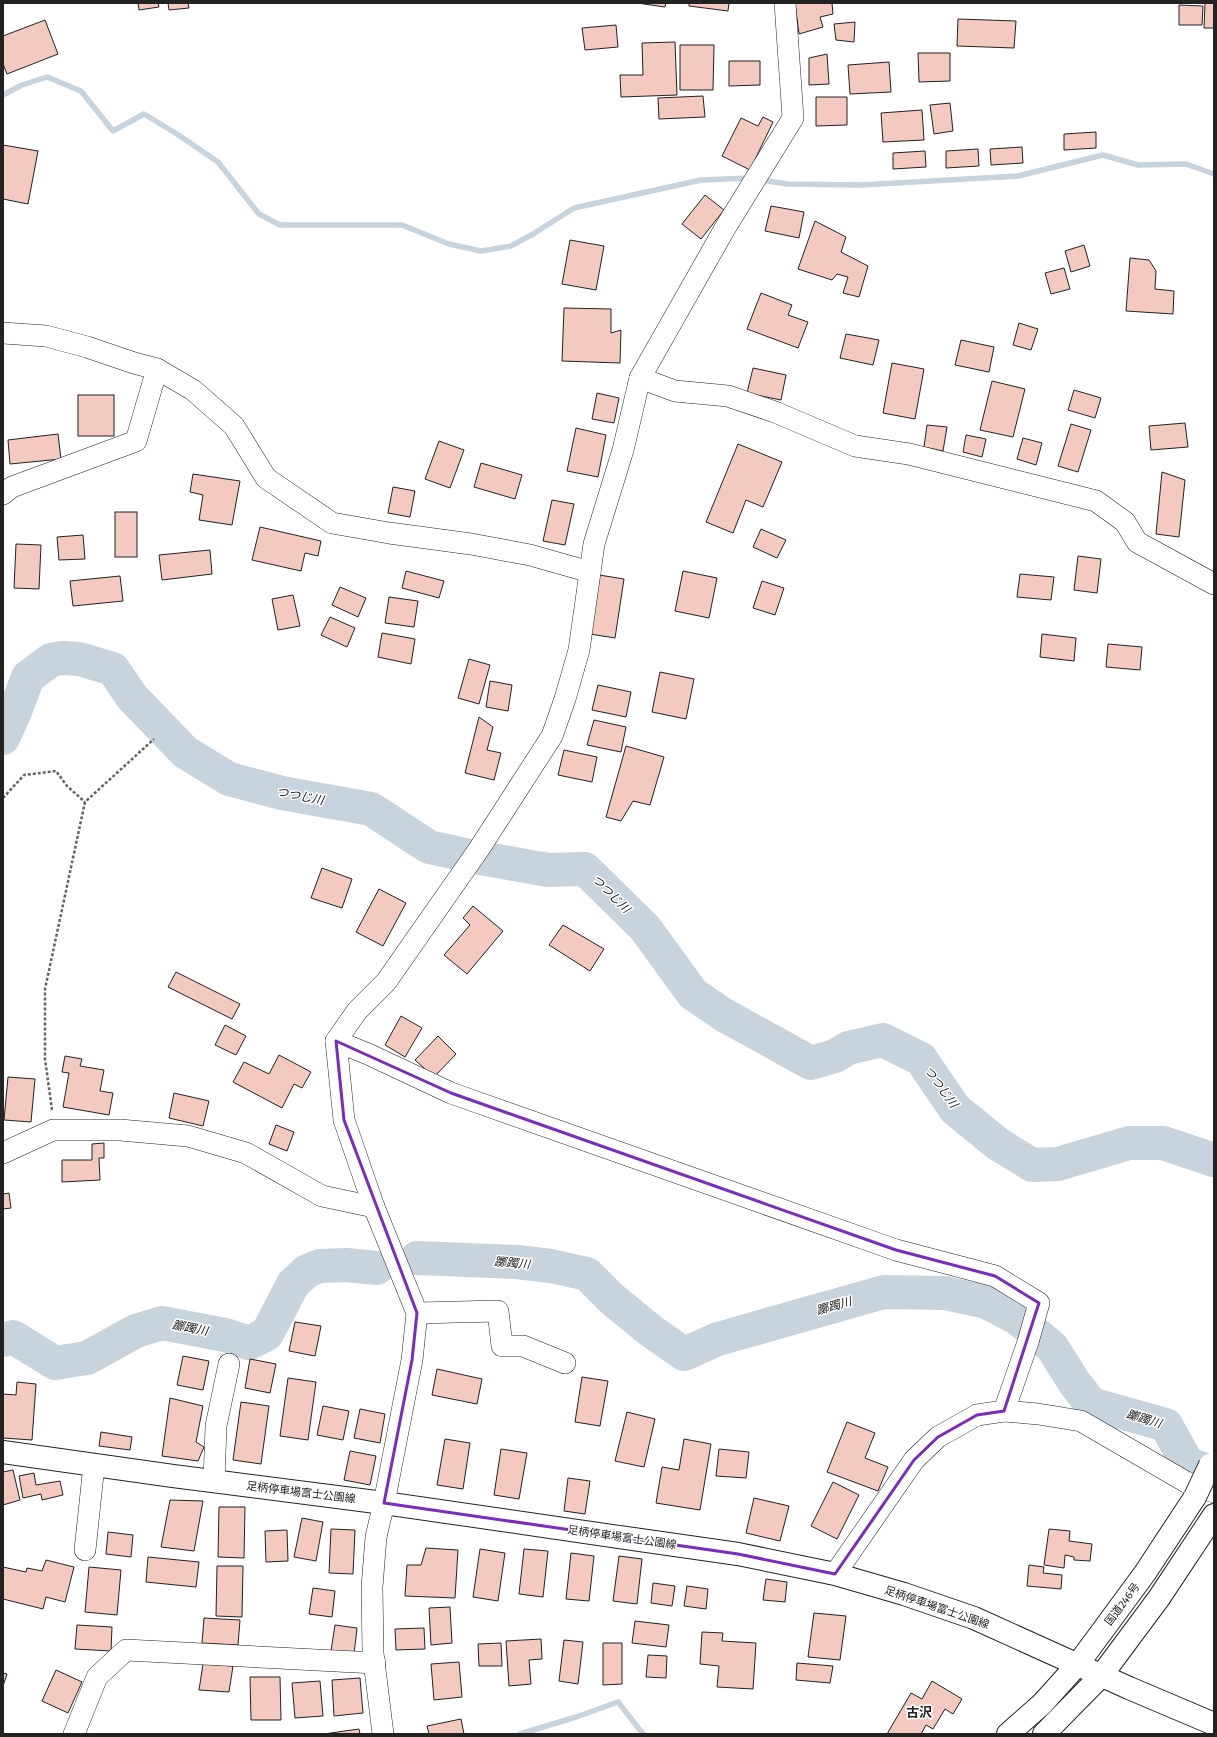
<svg xmlns="http://www.w3.org/2000/svg" width="1217" height="1737" font-family="'Fira Sans','Noto Sans JP',sans-serif">
  <rect width="100%" height="100%" fill="#fff"/>
  <g fill="none" stroke-linecap="round" stroke-linejoin="round">
    <!-- stream -->
    <g stroke="#c7d3dd" stroke-width="5.5">
      <polyline points="3,95 22,85 47,77 81,91 113,131 144,114 177,134 218,162 259,214 280,225 402,225 449,244 481,251 511,246 533,234 574,208 701,180 750,178"/>
      <polyline points="761,180 787,184 862,185 1018,176 1103,155 1138,165 1186,164 1214,174"/>
      <polyline points="520,1734 576,1717 618,1702 643,1734"/>
    </g>
    <!-- river -->
    <g stroke="#c7d3dd" stroke-width="34">
      <polyline points="3,738 14,714 28,677 51,660 62,658 79,659 113,669 132,697 185,752 229,779 282,793 371,809 429,847 475,857 548,870 585,869 645,928 693,994 724,1015 811,1063 835,1056 848,1048 883,1040 921,1059 955,1109 998,1144 1032,1165 1058,1164 1129,1143 1163,1143 1214,1160"/>
      <polyline points="417,1258 517,1262 551,1266 587,1274 612,1299 651,1331 684,1354 718,1339 884,1292 945,1293 986,1302 1017,1318 1052,1347 1074,1382 1091,1404 1166,1425 1187,1463 1214,1474"/>
      <polyline points="3,1340 13,1337 55,1363 87,1358 136,1331 162,1323 225,1335 249,1343 267,1334 293,1284 307,1271 320,1266 346,1265 377,1268"/>
    </g>
  </g>
  <!-- building -->
  <g fill="#f3c9c0" stroke="#222">
    <polygon points="138,3 158,3 159,7 139,10"/>
    <polygon points="168,3 188,3 189,8 169,10"/>
    <polygon points="637,3 666,3 665,7"/>
    <polygon points="689,3 729,3 728,11 689,6"/>
    <polygon points="795,3 832,3 833,14 820,17 823,27 799,34"/>
    <polygon points="1205,3 1214,3 1214,28 1204,28"/>
    <polygon points="1179,5 1203,6 1202,25 1179,25"/>
    <polygon points="958,19 1016,21 1014,48 957,46"/>
    <polygon points="45,20 58,54 7,74 3,64 3,36"/>
    <polygon points="855,22 854,42 836,40 834,24"/>
    <polygon points="616,25 618,47 585,50 582,28"/>
    <polygon points="675,42 677,95 621,97 620,75 643,75 642,43"/>
    <polygon points="680,45 714,45 713,90 680,90"/>
    <polygon points="918,53 950,53 950,81 919,82"/>
    <polygon points="827,54 829,84 809,85 809,58"/>
    <polygon points="729,61 760,61 760,85 729,86"/>
    <polygon points="889,62 891,92 850,94 848,65"/>
    <polygon points="703,96 705,117 659,119 658,98"/>
    <polygon points="816,97 847,97 847,125 816,126"/>
    <polygon points="950,103 953,131 934,134 930,105"/>
    <polygon points="922,110 924,140 883,142 881,113"/>
    <polygon points="763,117 773,122 750,170 722,156 741,118 758,126"/>
    <polygon points="1096,132 1096,148 1064,150 1064,134"/>
    <polygon points="3,145 38,151 28,204 3,199"/>
    <polygon points="1022,147 1023,163 991,165 990,149"/>
    <polygon points="978,149 979,166 946,168 946,151"/>
    <polygon points="925,151 926,167 893,169 893,153"/>
    <polygon points="705,195 724,210 701,239 682,224"/>
    <polygon points="771,206 804,212 799,238 765,231"/>
    <polygon points="815,221 846,237 841,252 868,266 859,297 843,293 848,277 837,274 832,280 798,269"/>
    <polygon points="570,240 604,246 596,290 562,284"/>
    <polygon points="1084,245 1090,266 1071,272 1065,251"/>
    <polygon points="1130,258 1149,260 1156,271 1155,289 1174,291 1173,314 1126,311"/>
    <polygon points="1064,268 1070,289 1051,294 1045,273"/>
    <polygon points="761,293 792,305 788,315 808,322 798,348 747,329"/>
    <polygon points="564,308 611,309 611,333 621,330 620,363 562,361"/>
    <polygon points="1019,323 1038,329 1031,350 1013,345"/>
    <polygon points="846,334 879,340 873,365 840,358"/>
    <polygon points="961,340 994,347 989,372 955,365"/>
    <polygon points="892,363 924,369 915,419 883,413"/>
    <polygon points="753,368 786,375 781,400 747,393"/>
    <polygon points="992,381 1025,389 1013,437 980,430"/>
    <polygon points="1074,390 1101,398 1095,418 1068,410"/>
    <polygon points="597,393 619,398 614,423 592,419"/>
    <rect x="78" y="395" width="36" height="41"/>
    <polygon points="1185,423 1188,447 1151,450 1149,426"/>
    <polygon points="1071,424 1091,430 1078,472 1058,466"/>
    <polygon points="927,425 947,427 943,451 924,447"/>
    <polygon points="576,428 606,435 598,477 567,471"/>
    <polygon points="58,434 61,459 10,464 8,440"/>
    <polygon points="966,435 986,439 982,457 963,452"/>
    <polygon points="1023,438 1042,443 1036,465 1017,459"/>
    <polygon points="439,441 464,450 450,488 425,479"/>
    <polygon points="738,444 782,462 763,507 746,500 733,533 706,522"/>
    <polygon points="481,463 522,475 515,499 474,487"/>
    <polygon points="1162,472 1185,480 1179,537 1156,534"/>
    <polygon points="193,474 240,481 232,525 199,520 203,495 190,492"/>
    <polygon points="393,487 415,491 410,517 388,513"/>
    <polygon points="552,500 574,504 565,545 543,541"/>
    <rect x="115" y="512" width="22" height="45"/>
    <polygon points="260,527 321,541 318,556 305,553 301,571 252,560"/>
    <polygon points="761,529 786,540 777,558 753,547"/>
    <polygon points="83,535 85,559 59,560 57,537"/>
    <polygon points="16,544 41,545 39,589 14,588"/>
    <polygon points="210,550 212,574 162,580 159,555"/>
    <polygon points="1078,556 1101,559 1097,593 1074,590"/>
    <polygon points="406,571 444,581 439,598 402,588"/>
    <polygon points="683,571 717,578 709,618 675,611"/>
    <polygon points="1020,574 1054,577 1051,600 1017,597"/>
    <polygon points="599,575 624,579 615,638 590,634"/>
    <polygon points="120,576 123,601 73,606 70,581"/>
    <polygon points="762,581 784,588 775,615 753,608"/>
    <polygon points="340,587 366,598 358,617 332,605"/>
    <polygon points="293,595 300,626 278,630 272,599"/>
    <polygon points="389,597 418,601 414,627 385,623"/>
    <polygon points="330,617 355,628 347,647 321,635"/>
    <polygon points="382,633 415,639 411,664 378,657"/>
    <polygon points="1042,634 1076,638 1074,661 1040,657"/>
    <polygon points="1108,644 1142,647 1140,670 1106,667"/>
    <polygon points="469,659 490,665 479,704 458,698"/>
    <polygon points="660,672 694,679 686,719 652,712"/>
    <polygon points="490,681 512,685 508,711 486,707"/>
    <polygon points="598,685 631,692 626,717 592,710"/>
    <polygon points="479,717 493,727 487,750 501,753 494,780 465,773"/>
    <polygon points="594,720 626,727 621,752 587,745"/>
    <polygon points="626,746 664,757 650,805 633,801 621,821 606,817"/>
    <polygon points="564,750 597,757 592,782 558,775"/>
    <polygon points="322,868 352,879 342,908 311,898"/>
    <polygon points="379,889 406,903 383,946 356,932"/>
    <polygon points="473,906 503,931 467,974 444,955 470,925 463,918"/>
    <polygon points="563,925 604,949 590,971 549,945"/>
    <polygon points="176,972 240,1004 232,1019 168,987"/>
    <polygon points="401,1016 422,1028 405,1057 385,1045"/>
    <polygon points="225,1025 246,1036 236,1055 215,1045"/>
    <polygon points="438,1036 456,1054 434,1077 415,1060"/>
    <polygon points="279,1055 311,1072 302,1088 294,1084 282,1108 233,1082 244,1062 269,1074"/>
    <polygon points="65,1056 82,1059 80,1066 104,1070 100,1091 113,1093 109,1115 63,1107 69,1073 62,1072"/>
    <polygon points="8,1077 35,1079 31,1122 4,1120"/>
    <polygon points="174,1093 209,1101 203,1126 169,1118"/>
    <polygon points="276,1125 294,1132 287,1151 269,1144"/>
    <polygon points="104,1143 104,1158 99,1158 100,1180 62,1182 62,1160 92,1160 92,1144"/>
    <polygon points="9,1193 11,1208 3,1209 3,1194"/>
    <polygon points="295,1322 321,1326 315,1356 289,1351"/>
    <polygon points="183,1356 209,1361 203,1390 177,1385"/>
    <polygon points="250,1359 276,1364 270,1393 245,1388"/>
    <polygon points="437,1369 482,1379 477,1404 432,1395"/>
    <polygon points="582,1377 608,1381 600,1426 575,1422"/>
    <polygon points="288,1378 316,1382 308,1440 280,1436"/>
    <polygon points="17,1382 36,1384 32,1440 3,1438 3,1394 16,1395"/>
    <polygon points="170,1398 203,1406 196,1442 204,1447 198,1461 162,1456"/>
    <polygon points="241,1402 269,1406 261,1464 233,1460"/>
    <polygon points="323,1406 349,1411 343,1440 317,1435"/>
    <polygon points="360,1409 385,1414 380,1443 354,1438"/>
    <polygon points="627,1412 655,1419 644,1467 615,1461"/>
    <polygon points="847,1422 875,1433 865,1458 888,1467 878,1491 827,1472"/>
    <polygon points="101,1432 132,1437 130,1450 99,1446"/>
    <polygon points="445,1439 470,1443 463,1489 437,1485"/>
    <polygon points="684,1439 711,1444 700,1510 656,1503 662,1467 679,1470"/>
    <polygon points="501,1449 527,1453 519,1499 494,1495"/>
    <polygon points="719,1449 749,1452 746,1478 716,1476"/>
    <polygon points="350,1451 376,1456 370,1485 344,1480"/>
    <polygon points="13,1470 20,1500 3,1505 3,1472"/>
    <polygon points="34,1473 36,1485 60,1481 63,1495 42,1500 41,1494 23,1498 19,1476"/>
    <polygon points="568,1478 590,1481 585,1514 564,1511"/>
    <polygon points="833,1482 859,1495 837,1539 811,1526"/>
    <polygon points="754,1498 789,1506 780,1541 746,1533"/>
    <polygon points="170,1500 203,1501 194,1551 161,1547"/>
    <polygon points="219,1507 245,1507 244,1558 218,1557"/>
    <polygon points="302,1518 323,1522 316,1561 294,1557"/>
    <polygon points="331,1529 355,1530 353,1574 329,1573"/>
    <polygon points="1049,1529 1070,1531 1069,1541 1092,1544 1090,1561 1074,1560 1074,1557 1065,1555 1064,1568 1044,1565"/>
    <polygon points="287,1530 288,1561 266,1562 265,1531"/>
    <polygon points="108,1532 133,1535 131,1557 106,1554"/>
    <polygon points="426,1548 458,1550 455,1598 405,1596 407,1565 421,1565"/>
    <polygon points="480,1549 505,1553 498,1601 473,1597"/>
    <polygon points="524,1549 548,1551 543,1597 519,1594"/>
    <polygon points="571,1553 594,1556 589,1601 566,1599"/>
    <polygon points="619,1556 642,1559 637,1604 613,1601"/>
    <polygon points="148,1557 199,1562 196,1587 146,1582"/>
    <polygon points="46,1560 74,1567 65,1602 46,1597 43,1609 3,1599 3,1567 26,1572 27,1568 42,1571"/>
    <polygon points="1029,1565 1044,1567 1043,1573 1062,1575 1061,1589 1027,1586"/>
    <polygon points="217,1566 243,1566 242,1617 216,1616"/>
    <polygon points="89,1567 121,1570 117,1615 85,1612"/>
    <polygon points="766,1579 787,1582 785,1602 763,1600"/>
    <polygon points="653,1583 675,1586 672,1606 651,1603"/>
    <polygon points="687,1586 708,1589 706,1609 684,1606"/>
    <polygon points="313,1588 335,1591 332,1617 309,1614"/>
    <polygon points="450,1607 452,1643 431,1645 429,1608"/>
    <polygon points="814,1613 846,1616 840,1660 808,1657"/>
    <polygon points="204,1618 240,1620 238,1645 202,1643"/>
    <polygon points="635,1621 669,1625 666,1647 632,1643"/>
    <polygon points="77,1625 112,1627 111,1651 75,1649"/>
    <polygon points="335,1625 357,1628 354,1654 331,1651"/>
    <polygon points="424,1628 425,1649 396,1650 395,1629"/>
    <polygon points="702,1632 723,1633 722,1641 756,1643 753,1689 717,1687 719,1666 700,1664"/>
    <polygon points="541,1639 542,1659 529,1660 531,1684 509,1686 506,1641"/>
    <polygon points="564,1640 583,1642 578,1684 559,1681"/>
    <polygon points="501,1643 502,1666 479,1666 478,1644"/>
    <polygon points="603,1643 622,1643 622,1684 603,1685"/>
    <polygon points="648,1655 667,1656 666,1678 646,1677"/>
    <polygon points="459,1662 462,1697 434,1700 431,1664"/>
    <polygon points="797,1663 833,1666 830,1683 796,1680"/>
    <polygon points="203,1664 233,1666 229,1692 199,1690"/>
    <polygon points="56,1670 82,1682 68,1713 42,1701"/>
    <polygon points="3,1673 7,1674 3,1686"/>
    <polygon points="250,1677 280,1677 281,1720 251,1720"/>
    <polygon points="360,1678 363,1713 334,1716 332,1680"/>
    <polygon points="320,1681 323,1716 295,1718 292,1683"/>
    <polygon points="932,1681 962,1699 953,1714 945,1709 933,1729 926,1725 921,1734 887,1734 911,1693 922,1699"/>
    <polygon points="461,1719 464,1734 429,1734 427,1726"/>
    <polygon points="359,1729 360,1734 324,1734"/>
  </g>
  <g fill="none" stroke-linecap="round" stroke-linejoin="round">
    <!-- minor casing -->
    <g stroke="#222" stroke-width="22">
      <g id="minor">
        <polyline points="3,333 46,336 87,347 134,363 157,369 193,390 234,426 266,478 332,523 389,533 471,544 530,555 590,572"/>
        <polyline points="640,378 675,391 728,396 775,412 855,446 909,454 1096,501 1125,522 1137,542 1214,584"/>
        <polyline points="3,494 12,487 136,441 157,369"/>
        <polyline points="336,1041 368,1054 451,1093 896,1250 995,1276 1039,1303 1028,1342 1004,1411"/>
        <polyline points="3,1153 53,1130 120,1130 188,1136 246,1153 322,1196 374,1207"/>
        <polyline points="417,1313 498,1311 502,1346 523,1346 565,1363"/>
        <polyline points="214,1481 216,1426 229,1364"/>
        <polyline points="85,1550 94,1465"/>
        <polyline points="835,1574 914,1460 938,1437 977,1415 1004,1411 1038,1414 1081,1421 1186,1482 1214,1492"/>
        <polyline points="74,1734 97,1677 126,1650 375,1663"/>
        <polyline points="383,1734 373,1653 372,1587 376,1537 384,1503 412,1360 417,1313 374,1207 344,1120 336,1041 357,1011 386,982 479,849 552,736 565,699 579,650 594,544 623,450 640,378 724,230 793,118 785,3"/>
      </g>
    </g>
    <!-- major casing -->
    <g stroke="#222" stroke-width="24">
      <polyline id="major" points="3,1452 173,1476 384,1503 633,1539 738,1554 835,1574 904,1594 974,1618 1129,1688 1214,1724"/>
    </g>
    <!-- highway casing -->
    <g stroke="#222" stroke-width="24">
      <g id="highway">
        <polyline points="1008,1734 1042,1704 1078,1664 1145,1573 1195,1497"/>
        <polyline points="1044,1734 1101,1676 1159,1598 1214,1515"/>
      </g>
    </g>
    <!-- path -->
    <g stroke="#646464" stroke-width="2.5" stroke-dasharray="3 2" stroke-linecap="butt">
      <polyline points="3,798 24,775 56,771 67,786 85,802"/>
      <polyline points="52,1110 45,1059 45,989 85,802 154,739"/>
    </g>
    <!-- minor -->
    <use href="#minor" stroke="#fff" stroke-width="21"/>
    <!-- major -->
    <use href="#major" stroke="#fff" stroke-width="22"/>
    <!-- highway -->
    <use href="#highway" stroke="#fff" stroke-width="22"/>
    <!-- highway-bridge casing -->
    <g stroke="#222" stroke-width="24" stroke-linecap="butt">
      <polyline id="highway-bridge" points="1195,1497 1210,1465"/>
    </g>
    <!-- highway-bridge -->
    <use href="#highway-bridge" stroke="#fff" stroke-width="22"/>
  </g>
  <!-- marked area -->
  <path fill="none" stroke="#7b2cbf" stroke-width="3" stroke-linejoin="round" d="M 336,1041 L 451,1093 L 896,1250 L 995,1276 L 1039,1303 L 1004,1411 L 977,1415 L 938,1437 L 914,1460 L 835,1574 L 738,1554 L 384,1503 L 412,1360 L 417,1313 L 344,1120 Z"/>
  <g text-anchor="middle" stroke-width="3" stroke-linejoin="round" paint-order="stroke">
    <!-- street labels -->
    <g font-size="11" fill="#222" stroke="#fff">
      <text transform="translate(301 1492) rotate(7)" y="4">足柄停車場富士公園線</text>
      <text transform="translate(622 1537) rotate(8)" y="4">足柄停車場富士公園線</text>
      <text transform="translate(1122 1604) rotate(-53)" y="4">国道246号</text>
      <text transform="translate(937 1607) rotate(19)" y="4">足柄停車場富士公園線</text>
    </g>
    <!-- water labels -->
    <g font-size="12" font-style="italic" fill="#222" stroke="#fff">
      <text transform="translate(300 796) rotate(11)" y="4">つつじ川</text>
      <text transform="translate(611 894) rotate(45)" y="4">つつじ川</text>
      <text transform="translate(941 1087) rotate(54)" y="4">つつじ川</text>
      <text transform="translate(512 1263) rotate(5)" y="4">躑躅川</text>
      <text transform="translate(834 1306) rotate(-16)" y="4">躑躅川</text>
      <text transform="translate(190 1328) rotate(11)" y="4">躑躅川</text>
      <text transform="translate(1144 1419) rotate(17)" y="4">躑躅川</text>
    </g>
    <!-- quarter labels -->
    <g font-size="13" font-weight="bold" fill="#222" stroke="#fff">
      <text x="919" y="1717">古沢</text>
    </g>
  </g>
  <!-- border -->
  <rect width="1217" height="1737" fill="none" stroke="#222222" stroke-width="8"/>
</svg>
